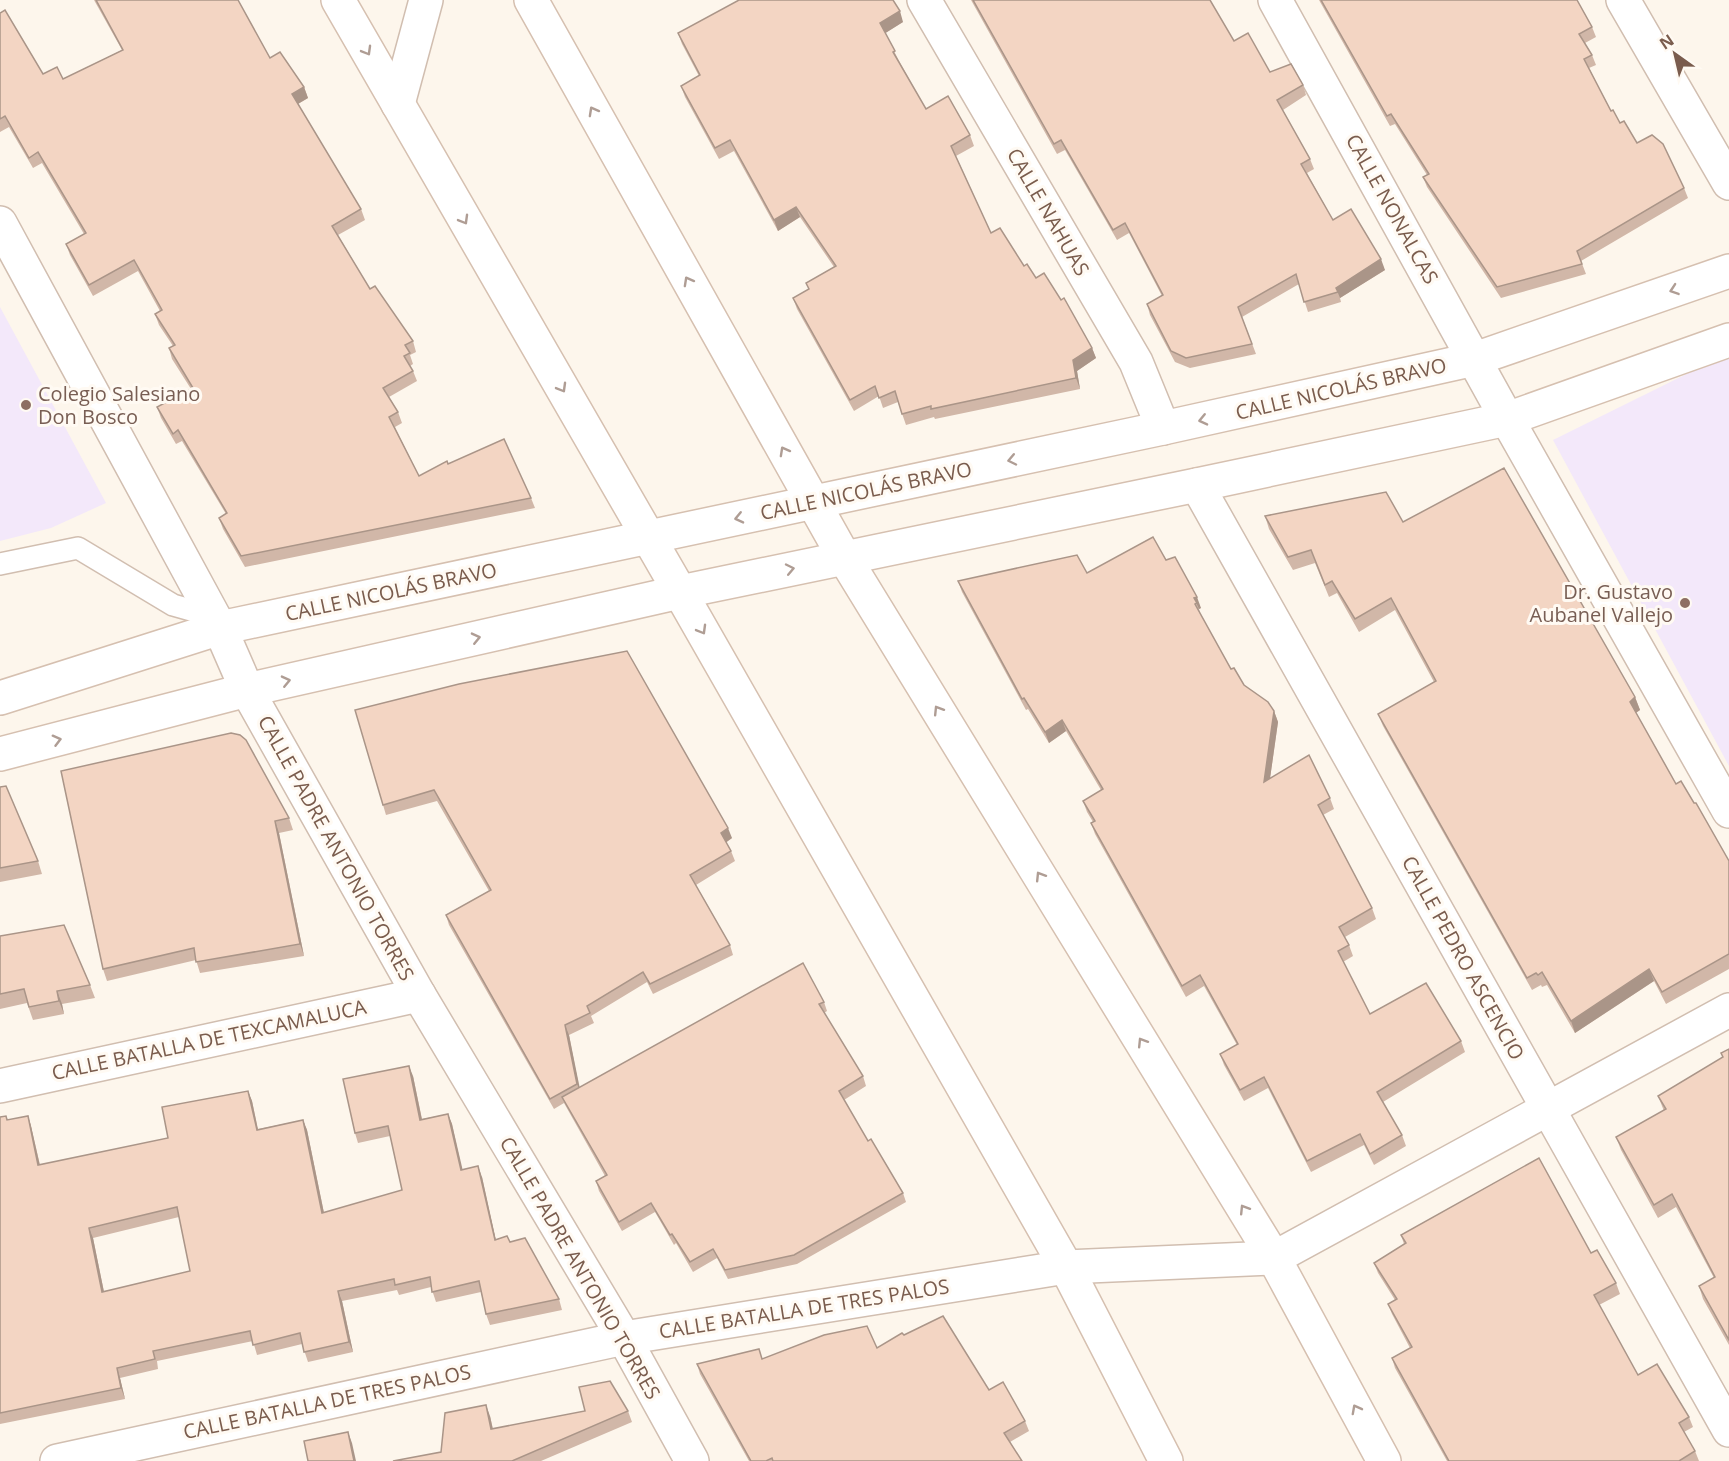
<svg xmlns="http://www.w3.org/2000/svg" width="1729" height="1461" font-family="'Open Sans',sans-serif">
  <rect width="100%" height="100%" fill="#fdf6ec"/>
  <!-- education -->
  <g fill="#f3e8fa">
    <polygon points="0,307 106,503 51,528 0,541"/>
    <polygon points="1729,353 1729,766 1553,440"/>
  </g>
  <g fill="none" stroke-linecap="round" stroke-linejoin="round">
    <!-- service casing -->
    <g stroke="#d1beb0" stroke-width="24">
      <polyline id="service" points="0,564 78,548 173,605 212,616"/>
    </g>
    <!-- minor casing -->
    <g stroke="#d1beb0" stroke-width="36">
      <g id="minor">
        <polyline points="924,0 1136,362 1163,428"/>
        <polyline points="1275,0 1507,419 1729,811"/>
        <polyline points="1623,0 1729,183"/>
        <polyline points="398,104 426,0"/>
        <polyline points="0,223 220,628 247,690 419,995 624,1338 692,1461"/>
        <polyline points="1197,485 1729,1430"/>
        <polyline points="0,1086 419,995"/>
        <polyline points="57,1461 624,1338 1066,1267 1274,1258 1729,1010"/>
      </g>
    </g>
    <!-- secondary casing -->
    <g stroke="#d6c0b0" stroke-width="36">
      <g id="secondary">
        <polyline points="338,0 680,592 1066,1267 1166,1461"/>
        <polyline points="531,0 844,557 1274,1258 1384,1461"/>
        <polyline points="0,698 220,628 1163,428 1475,359 1729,271"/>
        <polyline points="0,754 247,690 680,592 1197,485 1507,419 1729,340"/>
      </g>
    </g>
    <!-- service -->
    <use href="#service" stroke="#fff" stroke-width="21"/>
    <!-- minor -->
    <use href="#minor" stroke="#fff" stroke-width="33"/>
    <!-- secondary -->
    <use href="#secondary" stroke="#fff" stroke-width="33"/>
  </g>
  <!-- wall -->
  <g fill="#d1b7a8" fill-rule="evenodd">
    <polygon points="94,0 238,0 270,58 304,87 308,98 298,104 361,209 365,220 338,235 370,289 413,341 416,352 410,355 413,364 410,366 413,371 417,381 389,397 398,412 402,423 395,427 419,476 448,464 531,498 535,508 245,567 223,529 219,518 226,514 182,441 176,444 161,418 157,407 191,389 172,359 169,348 173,346 159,325 155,314 160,311 138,271 93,296 70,255 66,244 84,234 42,163 33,168 9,127 0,132 0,13 43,74 63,79 122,50"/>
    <polygon points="971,0 1210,0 1234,41 1270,72 1303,85 1306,95 1283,110 1310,159 1314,169 1307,173 1333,220 1385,270 1340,298 1341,302 1308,312 1299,284 1242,317 1256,354 1190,368 1175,362 1150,315 1147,304 1162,296 1129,233 1117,240 1065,150 1057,154"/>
    <polygon points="1319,0 1577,0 1592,27 1596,37 1585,43 1592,55 1596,65 1589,68 1611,111 1637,143 1684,188 1688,198 1581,261 1586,274 1501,298 1427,187 1423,177 1427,175 1395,124 1390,126"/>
    <polygon points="903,22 885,33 899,61 926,109 970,135 974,146 956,156 991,233 1036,278 1092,348 1096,358 1077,371 1080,389 935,419 934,417 906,425 898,402 883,408 879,396 854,411 797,309 793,298 809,289 806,283 834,267 800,217 778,231 734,151 719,159 685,97 681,86 699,76 682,44 678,33"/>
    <polygon points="1265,516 1403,522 1635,697 1640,710 1636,713 1676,784 1729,861 1729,969 1666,1004 1654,981 1575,1033 1547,985 1542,987 1541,985 1532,990 1383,726 1378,714 1434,682 1395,610 1359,632 1337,593 1329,597 1315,563 1293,570 1269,529"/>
    <polygon points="1166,560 1201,608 1199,609 1200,614 1231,669 1244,685 1274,711 1278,722 1270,778 1330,798 1334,809 1323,815 1372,908 1376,919 1345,937 1349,945 1353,956 1343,962 1370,1014 1461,1041 1465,1052 1383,1102 1402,1135 1406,1146 1374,1165 1364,1145 1311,1172 1268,1088 1244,1101 1224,1065 1220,1054 1237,1045 1204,986 1186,997 1095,834 1091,823 1093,822 1087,812 1083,801 1101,790 1066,731 1049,743 1028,709 1026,710 962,592 958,581 1087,573"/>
    <polygon points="355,710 732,838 726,842 731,851 735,861 696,885 730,945 733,955 653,994 647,982 591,1016 594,1023 569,1035 579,1087 824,1002 827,1011 824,1013 863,1076 866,1086 844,1100 868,1141 903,1193 906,1202 797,1264 728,1279 717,1258 693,1272 676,1243 674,1245 655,1212 622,1231 599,1191 596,1181 605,1176 564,1103 554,1109 449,925 446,915 489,891 437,801 386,815"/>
    <polygon points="61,771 289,818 293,830 279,833 304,956 200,973 196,960 107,981 103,969"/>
    <polygon points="0,787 38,861 42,874 0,882"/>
    <polygon points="0,936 90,985 95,998 62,1004 64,1014 33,1020 27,1003 0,1009"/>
    <polygon points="1729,1049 1729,1345 1703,1299 1699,1286 1714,1278 1676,1207 1658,1218 1621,1150 1616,1137 1664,1111 1658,1096 1723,1057 1721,1053"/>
    <path d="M 413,1076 L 422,1119 L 448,1114 L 452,1124 L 462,1170 L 482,1177 L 496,1240 L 510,1242 L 559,1299 L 562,1310 L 490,1325 L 486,1314 L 481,1292 L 436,1302 L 431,1287 L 399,1295 L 397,1290 L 342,1301 L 353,1352 L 308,1362 L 302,1344 L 257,1355 L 253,1341 L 157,1361 L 158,1369 L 120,1378 L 125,1399 L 0,1424 L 0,1117 L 6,1116 L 8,1120 L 28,1116 L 31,1126 L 40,1165 L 168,1138 L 248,1091 L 252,1101 L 258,1129 L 303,1120 L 307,1130 L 324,1213 L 402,1190 L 390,1136 L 358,1143 L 355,1133 ZM 179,1217 L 190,1271 L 104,1292 L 93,1238 Z"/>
    <polygon points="1401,1235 1591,1253 1616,1283 1620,1294 1599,1305 1638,1375 1689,1417 1693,1427 1684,1432 1695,1451 1699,1461 1447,1461 1395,1368 1392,1358 1410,1348 1392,1314 1388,1304 1395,1300 1378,1273 1374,1263 1404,1244"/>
    <polygon points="904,1335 989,1390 1025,1421 1029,1431 1010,1442 1022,1461 749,1461 700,1374 697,1364 763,1359 877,1348"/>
    <polygon points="628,1411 632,1422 541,1461 394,1461 441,1452 490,1416 493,1429"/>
  </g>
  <!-- shaded-wall -->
  <g fill="#aa9588">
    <polygon points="900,11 903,22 884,34 880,23"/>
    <polygon points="304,87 308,98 296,105 292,94"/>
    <polygon points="796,207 800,217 778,231 774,220"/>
    <polygon points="1381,259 1385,270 1340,298 1336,288"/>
    <polygon points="1092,348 1096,358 1077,371 1080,389 1076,378 1073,360"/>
    <polygon points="1197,597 1201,608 1199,609 1194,598"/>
    <polygon points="1635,697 1640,710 1634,714 1630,702"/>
    <polygon points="1274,711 1278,722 1268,793 1264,782"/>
    <polygon points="1062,720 1066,731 1049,743 1045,732"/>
    <polygon points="275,821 279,833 304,956 300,944"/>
    <polygon points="728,828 732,838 724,844 721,833"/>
    <polygon points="1649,969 1654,981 1575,1033 1571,1021"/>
    <polygon points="57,991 62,1004 64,1014 59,1001"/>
    <polygon points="565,1025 569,1035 581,1094 577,1084"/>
    <polygon points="409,1066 413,1076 424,1130 420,1120"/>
    <polygon points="248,1091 252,1101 260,1140 257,1130"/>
    <polygon points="448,1114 452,1124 465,1180 461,1170"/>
    <polygon points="28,1116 31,1126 42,1175 38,1165"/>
    <polygon points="303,1120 307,1130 326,1223 322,1213"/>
    <polygon points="478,1166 482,1177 498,1250 495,1240"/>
    <polygon points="89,1228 93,1238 106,1302 102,1292"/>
    <polygon points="338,1291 342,1301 353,1352 349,1342"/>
    <polygon points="117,1368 120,1378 125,1399 121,1388"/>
    <polygon points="486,1405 490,1416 495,1440 491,1429"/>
    <polygon points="348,1432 352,1443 356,1461 354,1461"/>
  </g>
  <!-- building -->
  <g fill="#f3d5c3" stroke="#aa9588" stroke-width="1.5" fill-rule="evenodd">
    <polygon points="96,0 238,0 270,58 280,52 304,87 292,94 361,209 332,226 370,289 375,286 413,341 405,345 410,353 404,356 413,371 383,388 398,412 389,417 419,476 447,461 448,464 504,439 531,498 241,556 219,518 227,513 178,430 173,434 157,407 193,388 169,348 175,345 155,314 162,310 134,260 89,285 66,244 86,233 38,152 29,158 5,116 0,119 0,13 5,10 43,74 57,67 63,79 123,50"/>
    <polygon points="739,0 893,0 900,11 880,23 895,51 893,52 926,109 948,96 970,135 951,146 991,233 1000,228 1024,266 1027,264 1036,278 1044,273 1061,300 1064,298 1092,348 1073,360 1076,378 931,409 931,406 902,414 895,391 879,398 875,386 850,400 793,298 809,289 806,283 836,266 796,207 774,220 730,140 715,148 681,86 700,75 678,33"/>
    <polygon points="973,0 1210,0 1234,41 1248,33 1270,72 1291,64 1303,85 1277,100 1310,159 1301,164 1333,220 1351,209 1381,259 1336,288 1338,292 1304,302 1296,274 1238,307 1252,344 1186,358 1171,351 1147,304 1163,295 1125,223 1113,230 1061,140 1054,144"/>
    <polygon points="1321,0 1577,0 1592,27 1579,34 1592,55 1584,59 1611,111 1613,110 1620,123 1624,121 1637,143 1652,135 1663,144 1684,188 1577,251 1582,264 1497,287 1423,177 1429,174 1391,114 1387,116"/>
    <polygon points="1504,468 1635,697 1630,702 1676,784 1681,781 1694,803 1696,803 1729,861 1729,954 1662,992 1649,969 1571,1021 1542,972 1538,975 1536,973 1527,978 1378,714 1436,681 1391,598 1355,619 1332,581 1325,585 1311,550 1288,557 1265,516 1386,492 1403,522"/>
    <polygon points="1153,537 1166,560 1175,557 1197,597 1194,598 1197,603 1195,604 1231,669 1234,668 1244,685 1268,702 1274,711 1264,782 1309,755 1330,798 1318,805 1372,908 1339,927 1349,945 1338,951 1370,1014 1426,983 1461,1041 1377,1092 1402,1135 1370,1154 1360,1134 1307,1161 1264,1077 1240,1090 1220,1054 1238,1044 1200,975 1182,986 1091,823 1095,821 1083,801 1103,789 1062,720 1045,732 1024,698 1022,699 958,581 1077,555 1087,573"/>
    <polygon points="627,651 728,828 721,833 731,851 690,875 730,945 650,984 643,972 587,1006 590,1013 565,1025 577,1084 550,1099 446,915 491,890 434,790 383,805 355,710 459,684"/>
    <polygon points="231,733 240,735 246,740 289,818 275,821 300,944 196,962 194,948 103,969 61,771"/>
    <polygon points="6,786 38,861 0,868 0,787"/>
    <polygon points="64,925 90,985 57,991 59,1001 29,1007 24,989 0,994 0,936"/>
    <polygon points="803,963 824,1002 819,1004 863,1076 839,1091 868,1141 871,1139 903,1193 794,1255 725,1270 713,1249 690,1262 672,1234 670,1235 651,1203 619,1222 596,1181 607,1175 562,1097"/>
    <polygon points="1729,1049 1729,1340 1699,1286 1715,1277 1672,1194 1654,1205 1616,1137 1666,1109 1658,1096 1723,1057 1721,1053"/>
    <path d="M 409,1066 L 420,1120 L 448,1114 L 461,1170 L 478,1166 L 495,1240 L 507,1236 L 510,1242 L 525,1238 L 559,1299 L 486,1314 L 479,1281 L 432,1292 L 430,1277 L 395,1285 L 394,1279 L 338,1291 L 349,1342 L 304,1352 L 300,1333 L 253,1345 L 250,1331 L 153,1351 L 155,1359 L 117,1368 L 121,1388 L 0,1413 L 0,1117 L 6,1116 L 7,1120 L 28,1116 L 38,1165 L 168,1138 L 162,1107 L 248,1091 L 257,1130 L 303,1120 L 322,1213 L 402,1190 L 388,1126 L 355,1133 L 343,1079 ZM 177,1207 L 190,1271 L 102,1292 L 89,1228 Z"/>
    <polygon points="1539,1158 1591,1253 1597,1250 1616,1283 1594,1295 1638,1375 1657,1364 1689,1417 1679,1423 1695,1451 1679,1461 1449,1461 1392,1358 1412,1347 1388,1304 1397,1299 1374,1263 1406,1243 1401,1235"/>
    <polygon points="943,1316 989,1390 1003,1382 1025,1421 1004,1433 1022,1461 773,1461 772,1458 766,1461 751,1461 697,1364 759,1349 762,1359 824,1335 867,1326 877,1348 902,1333 904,1335"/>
    <polygon points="610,1381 628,1411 512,1461 393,1461 441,1452 445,1413 486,1405 491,1429 585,1411 579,1387"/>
    <polygon points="348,1432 354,1461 308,1461 304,1441"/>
  </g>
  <!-- one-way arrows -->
  <defs><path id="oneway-chevron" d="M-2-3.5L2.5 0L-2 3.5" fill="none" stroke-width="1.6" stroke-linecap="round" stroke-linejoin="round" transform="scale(1.5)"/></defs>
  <g stroke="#af9d94">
    <use href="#oneway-chevron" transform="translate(367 51) rotate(60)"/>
    <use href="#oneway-chevron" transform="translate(593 111) rotate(-119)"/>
    <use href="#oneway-chevron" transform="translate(464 220) rotate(60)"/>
    <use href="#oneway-chevron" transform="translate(688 281) rotate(-119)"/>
    <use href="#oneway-chevron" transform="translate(1674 290) rotate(161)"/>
    <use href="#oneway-chevron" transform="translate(562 388) rotate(60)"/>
    <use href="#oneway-chevron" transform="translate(1203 420) rotate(167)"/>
    <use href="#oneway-chevron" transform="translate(784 451) rotate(-119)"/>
    <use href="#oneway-chevron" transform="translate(1012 460) rotate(168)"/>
    <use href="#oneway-chevron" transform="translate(739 518) rotate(167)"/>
    <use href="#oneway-chevron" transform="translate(790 569) rotate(-12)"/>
    <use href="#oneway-chevron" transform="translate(702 630) rotate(60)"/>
    <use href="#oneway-chevron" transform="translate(476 638) rotate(-13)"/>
    <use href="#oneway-chevron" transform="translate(286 681) rotate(-13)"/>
    <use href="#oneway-chevron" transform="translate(938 710) rotate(-122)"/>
    <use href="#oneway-chevron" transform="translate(57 740) rotate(-15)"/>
    <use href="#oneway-chevron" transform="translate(1040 876) rotate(-122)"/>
    <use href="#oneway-chevron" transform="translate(1142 1042) rotate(-122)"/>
    <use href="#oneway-chevron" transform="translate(1244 1209) rotate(-122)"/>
    <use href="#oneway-chevron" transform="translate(1356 1409) rotate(-118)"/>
  </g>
  <!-- markers -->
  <g fill="#8d6e63" stroke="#fffaf3" stroke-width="2">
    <circle cx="26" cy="405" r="6"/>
    <circle cx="1685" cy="603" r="6"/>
  </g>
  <g text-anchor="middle" stroke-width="6" stroke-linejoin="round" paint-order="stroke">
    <!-- street labels -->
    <g font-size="20" fill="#7a5c4d" stroke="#fffaf3">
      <text transform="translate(1392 209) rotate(61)" y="7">CALLE NONALCAS</text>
      <text transform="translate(1048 212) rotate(60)" y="7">CALLE NAHUAS</text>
      <text transform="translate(1341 389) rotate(-13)" y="7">CALLE NICOLÁS BRAVO</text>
      <text transform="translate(866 491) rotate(-12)" y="7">CALLE NICOLÁS BRAVO</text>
      <text transform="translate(391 592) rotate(-12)" y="7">CALLE NICOLÁS BRAVO</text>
      <text transform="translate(336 848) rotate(61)" y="7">CALLE PADRE ANTONIO TORRES</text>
      <text transform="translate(1463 958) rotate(61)" y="7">CALLE PEDRO ASCENCIO</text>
      <text transform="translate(209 1040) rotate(-12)" y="7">CALLE BATALLA DE TEXCAMALUCA</text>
      <text transform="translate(580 1268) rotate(60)" y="7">CALLE PADRE ANTONIO TORRES</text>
      <text transform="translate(804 1309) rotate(-9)" y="7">CALLE BATALLA DE TRES PALOS</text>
      <text transform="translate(327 1402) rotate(-12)" y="7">CALLE BATALLA DE TRES PALOS</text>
    </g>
    <!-- education labels -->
    <g font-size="20" fill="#785e54" stroke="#fffaf3" text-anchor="start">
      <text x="38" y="401">Colegio Salesiano<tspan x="38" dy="23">Don Bosco</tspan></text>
      <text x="1673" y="599" text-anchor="end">Dr. Gustavo<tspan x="1673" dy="23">Aubanel Vallejo</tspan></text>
    </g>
  </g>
  <!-- north arrow -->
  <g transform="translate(1675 54) rotate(326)" stroke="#fffaf3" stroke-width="4.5" paint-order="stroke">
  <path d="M0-4.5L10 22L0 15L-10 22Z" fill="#7a5c4d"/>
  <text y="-9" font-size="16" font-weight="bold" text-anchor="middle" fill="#7a5c4d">N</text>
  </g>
</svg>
